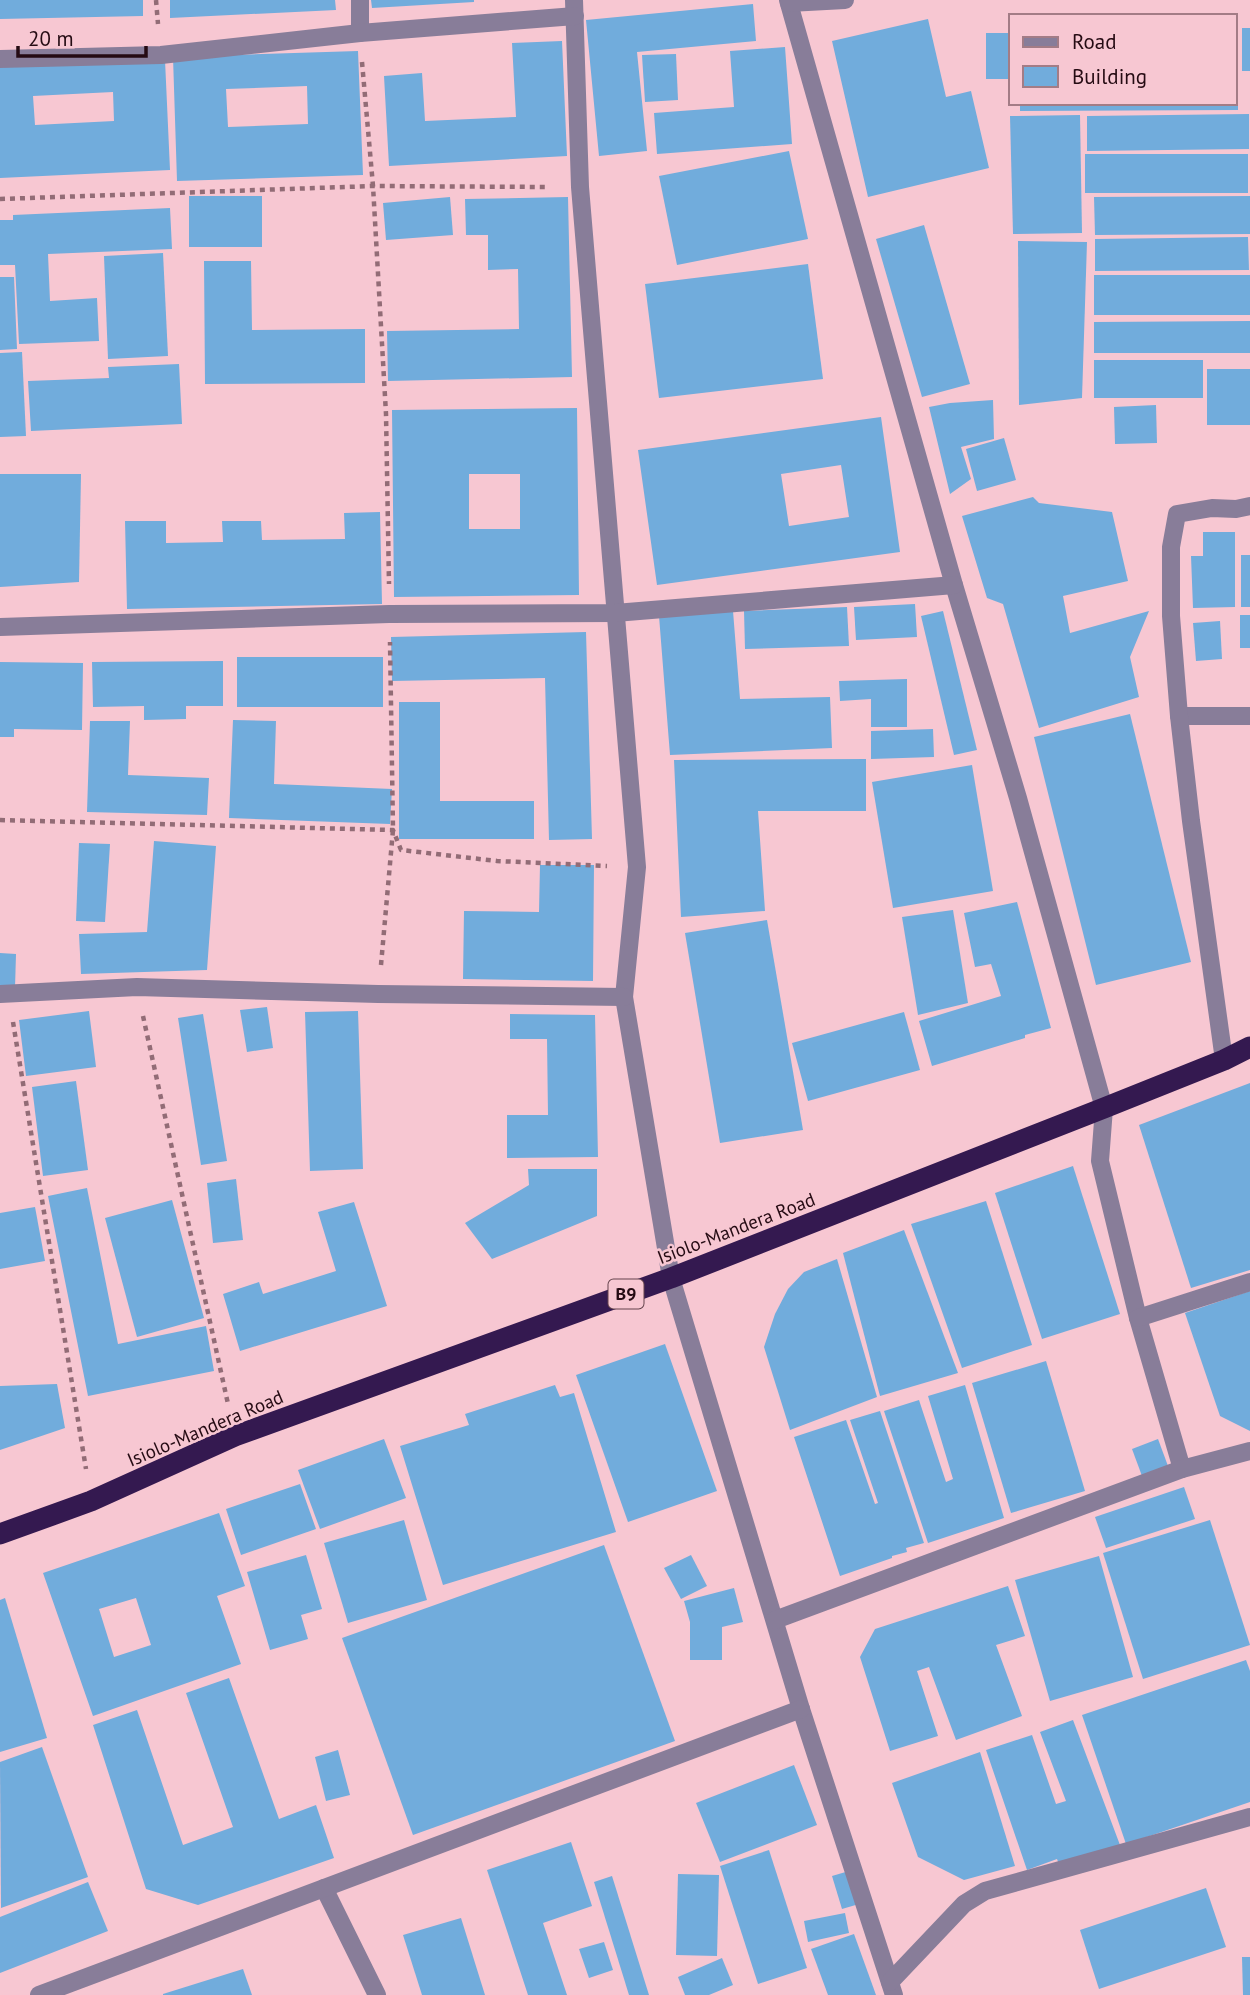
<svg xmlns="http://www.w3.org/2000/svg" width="1250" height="1995" font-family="'PT Sans',sans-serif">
  <rect width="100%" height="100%" fill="#f7c7d2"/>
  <!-- building -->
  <g fill="#71acdc" fill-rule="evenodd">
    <polygon points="0,0 143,0 143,16 0,19"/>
    <polygon points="170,0 335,0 336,10 170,18"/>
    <polygon points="371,0 474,0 474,2 372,8"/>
    <polygon points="753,4 756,41 637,52 647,151 599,156 586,20"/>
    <polygon points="928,19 946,97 971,91 989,168 868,197 832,41"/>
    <rect x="1242" y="28" width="8" height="43"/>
    <rect x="986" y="33" width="24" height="46"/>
    <polygon points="562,41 567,156 389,166 384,76 422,73 425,121 516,117 512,43"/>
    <polygon points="785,47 792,144 657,154 654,113 734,107 730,51"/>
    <path d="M 358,51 L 363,175 L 177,181 L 173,57 ZM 307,86 L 308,124 L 228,127 L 226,89 Z"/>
    <polygon points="676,54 678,100 645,102 642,55"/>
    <path d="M 165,60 L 170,170 L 0,178 L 0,67 ZM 113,92 L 114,121 L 35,125 L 33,96 Z"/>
    <polygon points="1234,81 1238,81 1238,110 1020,111 1020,103 1234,103"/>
    <polygon points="1249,114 1249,149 1087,151 1087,116"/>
    <polygon points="1080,115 1082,233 1013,234 1010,116"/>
    <polygon points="789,151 808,239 677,265 659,176"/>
    <rect x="1085" y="154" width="163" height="39"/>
    <rect x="189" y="196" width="73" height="51"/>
    <polygon points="1250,196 1250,234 1095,235 1094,197"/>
    <polygon points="450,197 453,235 386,240 383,203"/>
    <polygon points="568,197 572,377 388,381 387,331 519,329 518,269 488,270 488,235 466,235 465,199"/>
    <polygon points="170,208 172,249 48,254 50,301 97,298 99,341 19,344 15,265 0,265 0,220 13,220 13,215"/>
    <polygon points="924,225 970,384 922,397 876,239"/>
    <polygon points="1248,237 1249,270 1095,271 1095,239"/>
    <polygon points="1018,241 1087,242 1082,398 1019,405"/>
    <polygon points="163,253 168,356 108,359 104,256"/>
    <polygon points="204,261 251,261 252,330 365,329 365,383 205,384"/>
    <polygon points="808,264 823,379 659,398 645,284"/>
    <rect x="1094" y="275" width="156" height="40"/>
    <polygon points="0,277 14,277 17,349 0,350"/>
    <polygon points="1250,321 1250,353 1094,353 1094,322"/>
    <polygon points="22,352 26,436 0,437 0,353"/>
    <rect x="1094" y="360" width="109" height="38"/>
    <polygon points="179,364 182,424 31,431 28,381 109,378 108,367"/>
    <rect x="1207" y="369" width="43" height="56"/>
    <polygon points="993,400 994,439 961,447 971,479 950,494 929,407 950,403"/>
    <polygon points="1156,405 1157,443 1115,444 1114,407"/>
    <path d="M 577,408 L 579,595 L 394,597 L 392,410 ZM 469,474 L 520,474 L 520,529 L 469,529 Z"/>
    <path d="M 881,417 L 900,552 L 657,585 L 638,450 ZM 841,465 L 849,517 L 789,526 L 781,474 Z"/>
    <polygon points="1004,438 1016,480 977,491 966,449"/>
    <polygon points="0,474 81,474 79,582 0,587"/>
    <polygon points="1033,497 1039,503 1112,512 1128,581 1063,596 1070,633 1149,611 1130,657 1139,697 1039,728 1003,604 987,598 962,516"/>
    <polygon points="380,512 382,604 127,609 125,521 166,521 166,543 223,542 222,521 261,521 262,540 345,539 344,513"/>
    <polygon points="1203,532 1235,532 1235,607 1193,608 1191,556 1203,556"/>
    <rect x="1241" y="555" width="9" height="52"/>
    <polygon points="915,604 917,637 856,640 854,607"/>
    <polygon points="847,607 849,646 745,649 744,611"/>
    <polygon points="733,611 740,699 830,697 832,748 670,755 659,616"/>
    <polygon points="943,611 977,750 954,755 921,616"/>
    <rect x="1240" y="615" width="10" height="33"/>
    <polygon points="1220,621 1222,659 1196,661 1193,623"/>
    <polygon points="586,632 592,839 549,840 545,678 392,681 391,637"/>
    <rect x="237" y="657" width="146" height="50"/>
    <polygon points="223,661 223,706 186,706 186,719 144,720 144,706 93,707 92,662"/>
    <polygon points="0,662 83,663 82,730 14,729 14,737 0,737"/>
    <polygon points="907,679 907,727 871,727 871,699 840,701 839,681"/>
    <polygon points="399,702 440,702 440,801 534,801 534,839 399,839"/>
    <polygon points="1130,714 1191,962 1096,985 1034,737"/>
    <polygon points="233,720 276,721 274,784 392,789 390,824 229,818"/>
    <polygon points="90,721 130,721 128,775 209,778 207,815 87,812"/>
    <polygon points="933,729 934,757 871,759 871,731"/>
    <polygon points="866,759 866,811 758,811 765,911 681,917 674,760"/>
    <polygon points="972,765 993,891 893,908 872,782"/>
    <polygon points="154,841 216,846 207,970 81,974 79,934 147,932"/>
    <polygon points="79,843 110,844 105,922 76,921"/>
    <polygon points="540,865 594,865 593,981 463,979 464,911 539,912"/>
    <polygon points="1017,902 1051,1028 1025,1035 1025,1038 932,1066 919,1021 1001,996 991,964 975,967 964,913"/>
    <polygon points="953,910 968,1003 918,1015 902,917"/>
    <polygon points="767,920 803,1130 720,1143 685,933"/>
    <polygon points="0,953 16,954 15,988 0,987"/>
    <polygon points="267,1007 273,1048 247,1052 240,1010"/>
    <polygon points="89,1011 96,1067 26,1076 19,1020"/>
    <polygon points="358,1011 363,1169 310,1171 305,1012"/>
    <polygon points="904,1012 920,1070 808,1101 792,1043"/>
    <polygon points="203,1014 227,1161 201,1165 178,1018"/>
    <polygon points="510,1014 595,1015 598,1157 507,1158 507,1115 548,1115 547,1039 510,1039"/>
    <polygon points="76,1081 88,1170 43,1176 32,1087"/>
    <polygon points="1250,1083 1250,1270 1191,1288 1139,1125"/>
    <polygon points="1073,1166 1120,1314 1042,1339 995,1193"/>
    <polygon points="528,1169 597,1169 597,1216 492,1259 465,1223 529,1185"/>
    <polygon points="236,1179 243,1240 213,1243 207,1183"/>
    <polygon points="87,1188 118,1344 206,1326 214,1371 88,1396 48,1196"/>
    <polygon points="172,1200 204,1318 137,1337 105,1218"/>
    <polygon points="986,1201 1032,1345 962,1368 911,1224"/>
    <polygon points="354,1202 387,1306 240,1351 223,1294 259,1282 263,1294 336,1271 318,1212"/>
    <polygon points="35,1207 45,1261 0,1269 0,1213"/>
    <polygon points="904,1230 958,1373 880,1396 843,1253"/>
    <polygon points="837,1259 877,1397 790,1430 764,1347 775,1314 788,1289 804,1272"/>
    <polygon points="1250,1291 1250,1431 1220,1416 1185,1313"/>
    <polygon points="665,1344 717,1491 628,1522 576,1375"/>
    <polygon points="1046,1361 1085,1491 1011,1513 972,1383"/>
    <polygon points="57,1384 65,1428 0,1450 0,1386"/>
    <polygon points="555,1385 560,1397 574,1393 616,1532 443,1585 400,1446 469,1425 465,1414"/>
    <polygon points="965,1385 1004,1518 928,1543 884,1411 919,1400 946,1482 953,1479 928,1396"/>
    <polygon points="880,1411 924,1543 906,1548 907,1552 892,1556 892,1558 840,1576 794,1437 846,1420 875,1504 878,1503 850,1420"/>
    <polygon points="384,1439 406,1498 320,1529 298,1470"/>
    <polygon points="1158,1439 1168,1466 1142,1476 1132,1449"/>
    <polygon points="300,1484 316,1529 241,1555 226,1509"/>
    <polygon points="1184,1487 1195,1519 1106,1548 1095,1517"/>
    <path d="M 219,1513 L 245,1586 L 217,1596 L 241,1664 L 93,1716 L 43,1573 ZM 136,1598 L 151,1645 L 114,1657 L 99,1609 Z"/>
    <polygon points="404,1520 427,1600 348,1623 324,1543"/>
    <polygon points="1210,1520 1250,1645 1143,1679 1103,1553"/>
    <polygon points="604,1545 675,1741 413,1835 342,1638"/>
    <polygon points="306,1555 322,1609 301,1615 308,1639 270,1650 247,1572"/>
    <polygon points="691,1555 707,1586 681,1599 664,1568"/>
    <polygon points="1099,1556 1133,1677 1050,1701 1015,1580"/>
    <polygon points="1008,1586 1025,1636 996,1645 1022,1716 956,1740 929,1667 917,1671 938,1736 890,1751 860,1657 875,1629"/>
    <polygon points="734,1588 743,1622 722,1627 722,1660 690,1660 690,1622 684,1601"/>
    <polygon points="5,1598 47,1738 0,1752 0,1600"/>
    <polygon points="1246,1660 1250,1671 1250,1802 1126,1844 1082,1715"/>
    <polygon points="229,1678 279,1819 316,1805 334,1858 198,1905 146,1889 93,1725 137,1710 183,1845 233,1827 186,1693"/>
    <polygon points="1073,1720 1120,1845 1060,1867 1057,1859 1027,1870 986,1750 1032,1735 1056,1804 1066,1801 1040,1732"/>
    <polygon points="42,1747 88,1877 1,1908 0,1762"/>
    <polygon points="338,1750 350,1795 326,1801 315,1757"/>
    <polygon points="980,1752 1015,1866 964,1880 918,1857 892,1783"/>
    <polygon points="794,1765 817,1825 720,1862 696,1803"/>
    <polygon points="571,1842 592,1906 543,1923 567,1995 528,1995 487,1870"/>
    <polygon points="769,1850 807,1968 758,1984 720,1866"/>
    <polygon points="849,1871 859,1904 842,1909 832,1876"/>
    <polygon points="678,1874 719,1875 717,1956 676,1955"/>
    <polygon points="612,1876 649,1995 629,1995 594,1882"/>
    <polygon points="88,1882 108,1931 0,1973 0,1917"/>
    <polygon points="1206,1888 1226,1947 1099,1989 1080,1930"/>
    <polygon points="845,1913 849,1933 808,1942 804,1921"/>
    <polygon points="461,1918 485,1995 422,1995 403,1935"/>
    <polygon points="854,1934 876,1995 828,1995 811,1949"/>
    <polygon points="604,1942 613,1970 589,1978 579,1949"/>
    <polygon points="1242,1957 1250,1957 1250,1995 1243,1995"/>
    <polygon points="722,1958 733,1985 709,1995 685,1995 678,1977"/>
    <polygon points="243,1969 252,1995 163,1995 163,1994"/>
  </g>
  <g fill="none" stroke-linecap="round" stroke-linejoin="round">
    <!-- path -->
    <g stroke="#926c76" stroke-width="4.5" stroke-dasharray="5 5" stroke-linecap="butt">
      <polyline points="156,0 158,24"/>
      <polyline points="362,62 373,186 386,414 389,584"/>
      <polyline points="0,199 373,186 548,187"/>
      <polyline points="0,820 393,830 401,850 497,861 607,866"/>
      <polyline points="381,965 393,830 390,642"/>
      <polyline points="143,1016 228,1404"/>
      <polyline points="13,1022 86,1469"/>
    </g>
    <!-- lane -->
    <g stroke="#887d99" stroke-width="18">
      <polyline points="1179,716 1250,716"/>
      <polyline points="1224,1060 1191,821 1179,716 1171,616 1171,547 1177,514 1212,508 1236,509 1250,506"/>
    </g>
    <!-- street -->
    <g stroke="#887d99" stroke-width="18">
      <polyline points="360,0 360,33"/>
      <polyline points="574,0 580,187 637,867 624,997 671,1278 801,1709 894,1995"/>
      <polyline points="788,0 954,585 1018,798 1104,1108 1100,1161 1138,1318 1182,1469"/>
      <polyline points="789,3 845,0"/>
      <polyline points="0,59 161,55 360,33 575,16"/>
      <polyline points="0,627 389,614 615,613 954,585"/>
      <polyline points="0,994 137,987 378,994 624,997"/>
      <polyline points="1138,1318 1250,1282"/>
      <polyline points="775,1620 1182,1469 1250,1451"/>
      <polyline points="324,1888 377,1995"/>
      <polyline points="890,1982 964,1904 985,1891 1250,1817"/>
      <polyline points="39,1995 801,1709"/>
    </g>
    <!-- highway -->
    <polyline stroke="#341950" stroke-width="21" points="0,1534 91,1501 235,1436 671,1278 1104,1108 1224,1060 1250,1047"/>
  </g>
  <g text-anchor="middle" stroke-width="5" stroke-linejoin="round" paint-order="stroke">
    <!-- shield labels -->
    <rect fill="#f7c7d2" stroke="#64434c" stroke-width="2" x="608.5" y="1279.5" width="35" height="29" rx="5"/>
    <g font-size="18" font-weight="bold" fill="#250b13">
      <text x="626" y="1300">B9</text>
    </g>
    <!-- street labels -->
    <g font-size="19" fill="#250b13" stroke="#f7c7d2">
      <text transform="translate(736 1228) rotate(-21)" y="7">Isiolo-Mandera Road</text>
      <text transform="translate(205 1428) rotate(-23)" y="7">Isiolo-Mandera Road</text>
    </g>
  </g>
  <!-- legend -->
  <rect x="1009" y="14" width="228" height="91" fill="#f7c7d2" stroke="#a37c86" stroke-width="2"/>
  <rect x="1023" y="37" width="35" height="10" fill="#887d99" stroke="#a37c86" stroke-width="2"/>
  <text x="1072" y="49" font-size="21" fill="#250b13">Road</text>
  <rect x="1023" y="66" width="35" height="21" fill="#71acdc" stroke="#a37c86" stroke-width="2"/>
  <text x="1072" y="84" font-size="21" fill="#250b13">Building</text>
  <!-- scale -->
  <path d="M18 46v10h128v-10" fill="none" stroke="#250b13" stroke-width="3.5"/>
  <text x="28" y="46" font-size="21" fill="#250b13" stroke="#f7c7d2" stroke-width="5" paint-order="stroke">20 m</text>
</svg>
